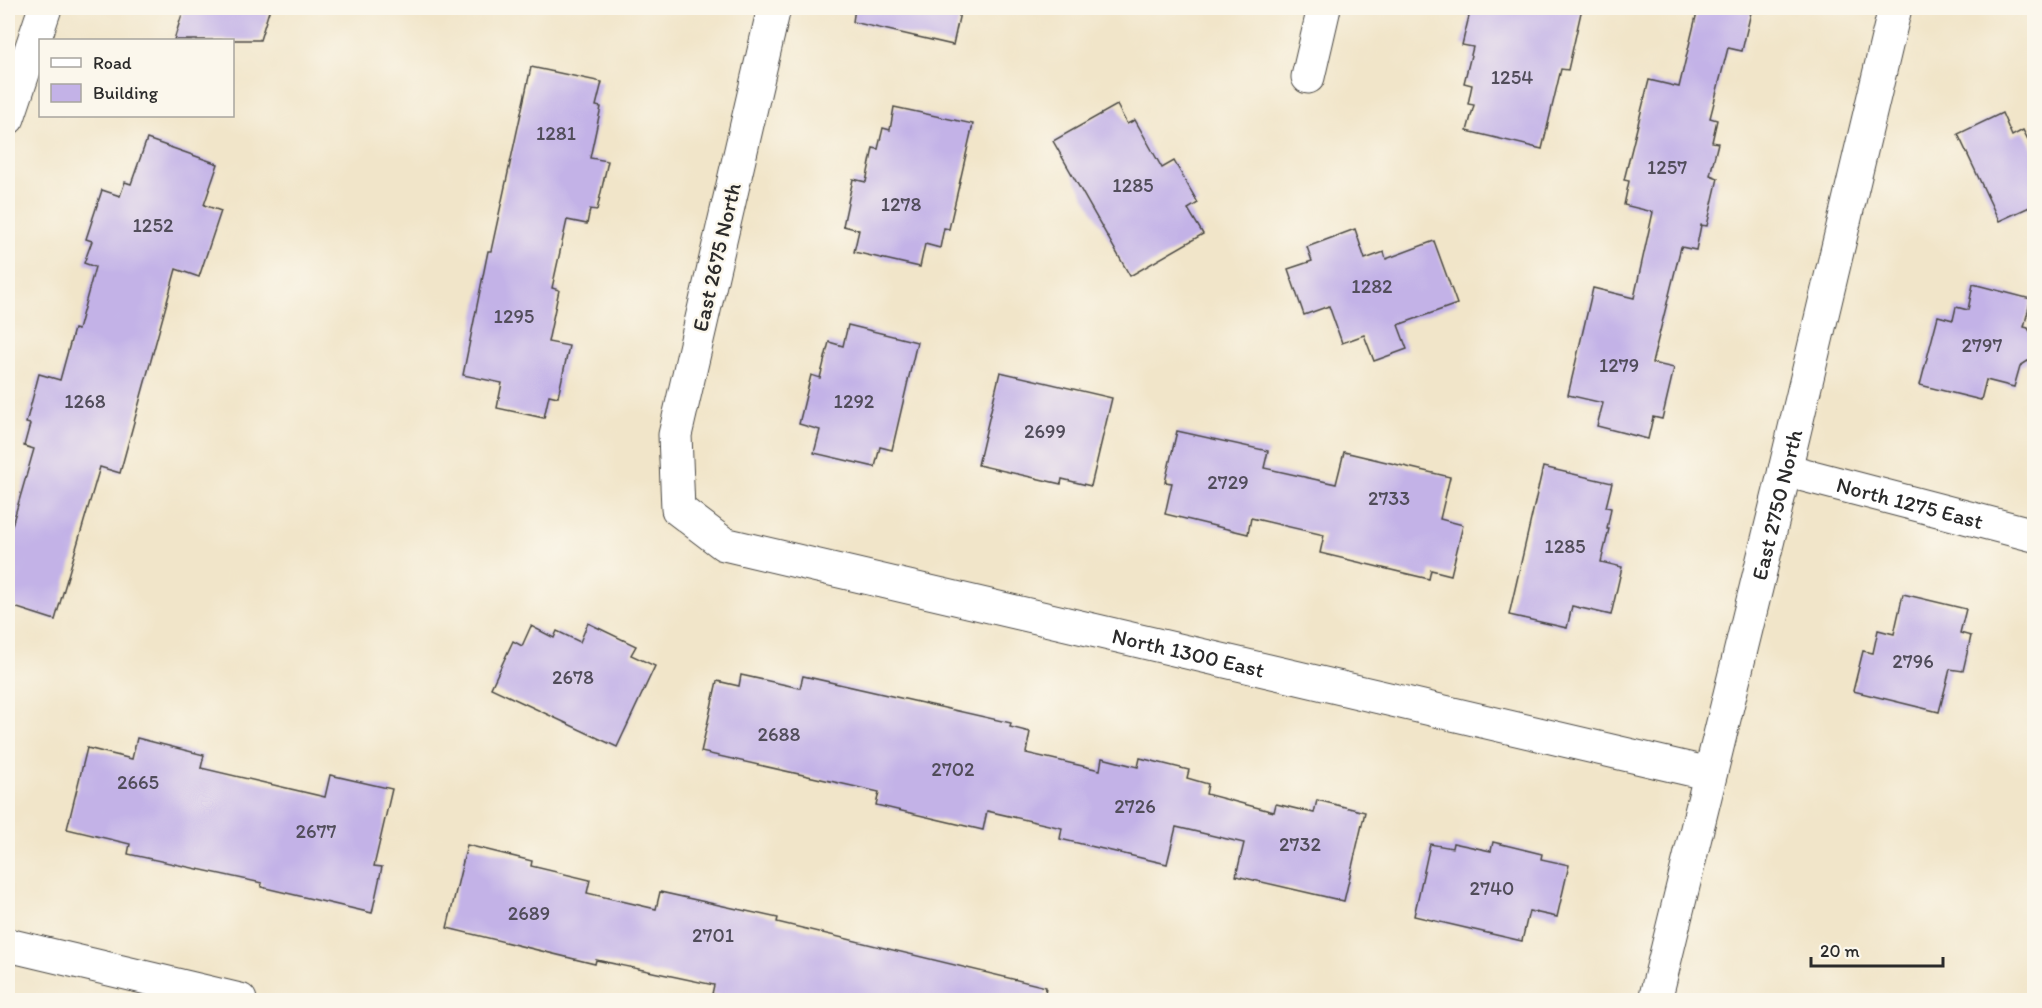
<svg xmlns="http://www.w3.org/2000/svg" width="2042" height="1008" font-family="Itim,sans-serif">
  <rect width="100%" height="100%" fill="#fbf7ec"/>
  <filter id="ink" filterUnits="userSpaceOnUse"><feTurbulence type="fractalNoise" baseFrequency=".0167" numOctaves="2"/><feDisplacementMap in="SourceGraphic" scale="12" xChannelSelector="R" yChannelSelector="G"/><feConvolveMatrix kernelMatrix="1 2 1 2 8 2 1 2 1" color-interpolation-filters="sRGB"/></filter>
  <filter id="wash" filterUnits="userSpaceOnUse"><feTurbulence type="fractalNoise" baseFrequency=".008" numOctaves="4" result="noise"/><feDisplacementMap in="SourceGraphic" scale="24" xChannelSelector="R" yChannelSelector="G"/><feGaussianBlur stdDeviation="1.35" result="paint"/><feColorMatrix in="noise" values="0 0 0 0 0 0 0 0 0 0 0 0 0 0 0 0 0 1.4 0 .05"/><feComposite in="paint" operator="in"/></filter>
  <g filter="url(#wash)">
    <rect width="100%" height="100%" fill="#f1e5c9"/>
    <g id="blocks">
      <!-- building -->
      <g fill="#c3b2e7">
        <polygon points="184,8 270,8 260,40 174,40"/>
        <polygon points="855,8 961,8 953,45 853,22"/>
        <polygon points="1471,8 1582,8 1568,70 1561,69 1542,149 1467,131 1474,105 1468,104 1472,85 1464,83 1473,47 1462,45"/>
        <polygon points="1698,8 1752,8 1742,51 1728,48 1710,118 1717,120 1712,142 1718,143 1710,175 1718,178 1707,226 1701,225 1696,250 1681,247 1652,363 1674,368 1662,419 1653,417 1648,439 1597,426 1603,403 1568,395 1593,288 1634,298 1653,212 1624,205 1629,181 1624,180 1649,80 1679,87"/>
        <polygon points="531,67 602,82 596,106 601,107 590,158 608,161 597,210 590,209 587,224 567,220 552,288 559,290 548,342 569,346 558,397 549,395 544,418 497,408 502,383 463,375 488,251 491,251"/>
        <polygon points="1117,105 1127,124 1135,120 1162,168 1174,161 1198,203 1188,209 1203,234 1130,276 1053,141"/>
        <polygon points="894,107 973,124 949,229 944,228 940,248 925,244 920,267 854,252 859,230 843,226 853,179 866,182 873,148 878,149 883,128 890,130"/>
        <polygon points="2002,113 2012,136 2023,130 2034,151 2034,205 1999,221 1958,134"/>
        <polygon points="147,139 218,164 204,205 221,211 199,277 176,269 120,473 100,467 55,620 8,605 8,539 34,449 24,446 30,424 26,423 39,374 60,380 74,329 78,330 95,267 84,263 92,241 86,239 102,190 120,196 125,182 131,184"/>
        <polygon points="1355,229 1365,259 1384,252 1386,259 1434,241 1457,304 1398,325 1407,349 1374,361 1364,335 1342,343 1329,306 1304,315 1288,269 1312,261 1307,247"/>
        <polygon points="1973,284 2031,299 2024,327 2028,328 2034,338 2034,357 2020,366 2014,387 1986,380 1981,400 1920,385 1938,316 1953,320 1956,307 1968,310"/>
        <polygon points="848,325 917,342 892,450 880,447 875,467 814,453 820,430 799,424 811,375 820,378 829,342 843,346"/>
        <polygon points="1000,372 1112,398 1091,486 1062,479 1061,484 978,465"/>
        <polygon points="1177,431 1268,451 1264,468 1336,484 1344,452 1450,477 1440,519 1463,525 1451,575 1431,570 1429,579 1320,553 1324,535 1251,518 1248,534 1165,514 1172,483 1165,482"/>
        <polygon points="1543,467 1612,483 1606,507 1611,508 1607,529 1609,529 1601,562 1622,567 1611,615 1572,606 1567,628 1509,615"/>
        <polygon points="1903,594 1966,609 1960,633 1971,636 1963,671 1950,669 1939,712 1853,691 1863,651 1873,653 1878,630 1894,634"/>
        <polygon points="588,623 636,646 631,655 655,666 617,747 491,688 513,641 522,646 531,626 554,638 557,631 580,642"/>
        <polygon points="741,675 800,688 803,676 1011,723 1010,727 1030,732 1026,753 1100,770 1102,758 1138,767 1140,758 1189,770 1187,778 1208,784 1206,794 1274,812 1276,804 1314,813 1317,800 1365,812 1344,901 1236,876 1244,843 1176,827 1167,864 1060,839 1062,828 987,811 983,830 876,805 879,792 701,752 717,681 739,686"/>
        <polygon points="137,738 204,755 201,768 325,797 330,775 392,789 374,866 382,867 372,913 261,887 262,883 128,854 130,844 67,829 87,748 132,759"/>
        <polygon points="1493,842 1542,854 1541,859 1569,865 1557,917 1529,911 1522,941 1414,916 1430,844 1452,848 1453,843 1491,851"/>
        <polygon points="467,845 532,861 531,866 590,880 587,893 656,909 660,892 778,918 777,922 1046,987 1044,1000 740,1000 712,994 714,985 596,960 595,964 447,928"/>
      </g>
    </g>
  </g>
  <g filter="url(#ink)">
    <use href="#blocks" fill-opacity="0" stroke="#494743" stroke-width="1.5"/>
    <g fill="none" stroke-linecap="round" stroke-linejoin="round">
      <!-- minor casing -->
      <g stroke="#494743" stroke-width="35">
        <g id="minor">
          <path id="s1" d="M 774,8 L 675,435 L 678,509 L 724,544 L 1710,774"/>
          <polyline points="1308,77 1324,8"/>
          <polyline points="8,118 45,8"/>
          <path id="s2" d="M 1785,470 L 2034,535"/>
          <polyline points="8,945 240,1000"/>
          <path id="s3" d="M 1655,1000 L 1785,470 L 1895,8"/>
        </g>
      </g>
      <!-- minor -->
      <use href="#minor" stroke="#fff" stroke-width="33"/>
    </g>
  </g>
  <g text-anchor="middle" stroke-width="5" stroke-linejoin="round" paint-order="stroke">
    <!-- number labels -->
    <g font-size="20" fill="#514d5a">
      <text x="1512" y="84">1254</text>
      <text x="556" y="140">1281</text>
      <text x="1667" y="174">1257</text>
      <text x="1133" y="192">1285</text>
      <text x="901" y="211">1278</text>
      <text x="153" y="232">1252</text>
      <text x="1372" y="293">1282</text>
      <text x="514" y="323">1295</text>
      <text x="1982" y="352">2797</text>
      <text x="1619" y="372">1279</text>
      <text x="85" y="408">1268</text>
      <text x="854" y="408">1292</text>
      <text x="1045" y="438">2699</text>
      <text x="1228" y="489">2729</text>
      <text x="1389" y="505">2733</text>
      <text x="1565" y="553">1285</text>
      <text x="1913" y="668">2796</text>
      <text x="573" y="684">2678</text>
      <text x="779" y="741">2688</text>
      <text x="953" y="776">2702</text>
      <text x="138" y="789">2665</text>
      <text x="1135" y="813">2726</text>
      <text x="316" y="838">2677</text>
      <text x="1300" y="851">2732</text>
      <text x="1492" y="895">2740</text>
      <text x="529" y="920">2689</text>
      <text x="713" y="942">2701</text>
    </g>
    <!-- street labels -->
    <g font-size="22" fill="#2b2b2b" stroke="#fbf7ec">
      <text transform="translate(716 257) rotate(-77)" y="8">East 2675 North</text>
      <text dy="8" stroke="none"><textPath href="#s2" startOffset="129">North 1275 East</textPath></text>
      <text dy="8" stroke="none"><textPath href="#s3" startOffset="510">East 2750 North</textPath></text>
      <text dy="8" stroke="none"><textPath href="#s1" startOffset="1047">North 1300 East</textPath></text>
    </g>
  </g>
  <!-- margin -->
  <rect width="2042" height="1008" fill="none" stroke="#fbf7ec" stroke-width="30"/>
  <!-- legend -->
  <rect x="39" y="39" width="195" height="78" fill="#fbf7ec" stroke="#a8a59f" stroke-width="1.5"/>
  <rect x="51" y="58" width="30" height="9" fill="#ffffff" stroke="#a8a59f" stroke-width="1.5"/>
  <text x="93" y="69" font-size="18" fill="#2b2b2b">Road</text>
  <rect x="51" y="84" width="30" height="18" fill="#c3b2e7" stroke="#a8a59f" stroke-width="1.5"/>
  <text x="93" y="99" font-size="18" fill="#2b2b2b">Building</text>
  <!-- scale -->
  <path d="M1811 957v9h132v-9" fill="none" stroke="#2b2b2b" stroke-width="3"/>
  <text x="1820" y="957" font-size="18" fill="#2b2b2b" stroke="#fbf7ec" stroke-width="4.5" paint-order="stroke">20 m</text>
</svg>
